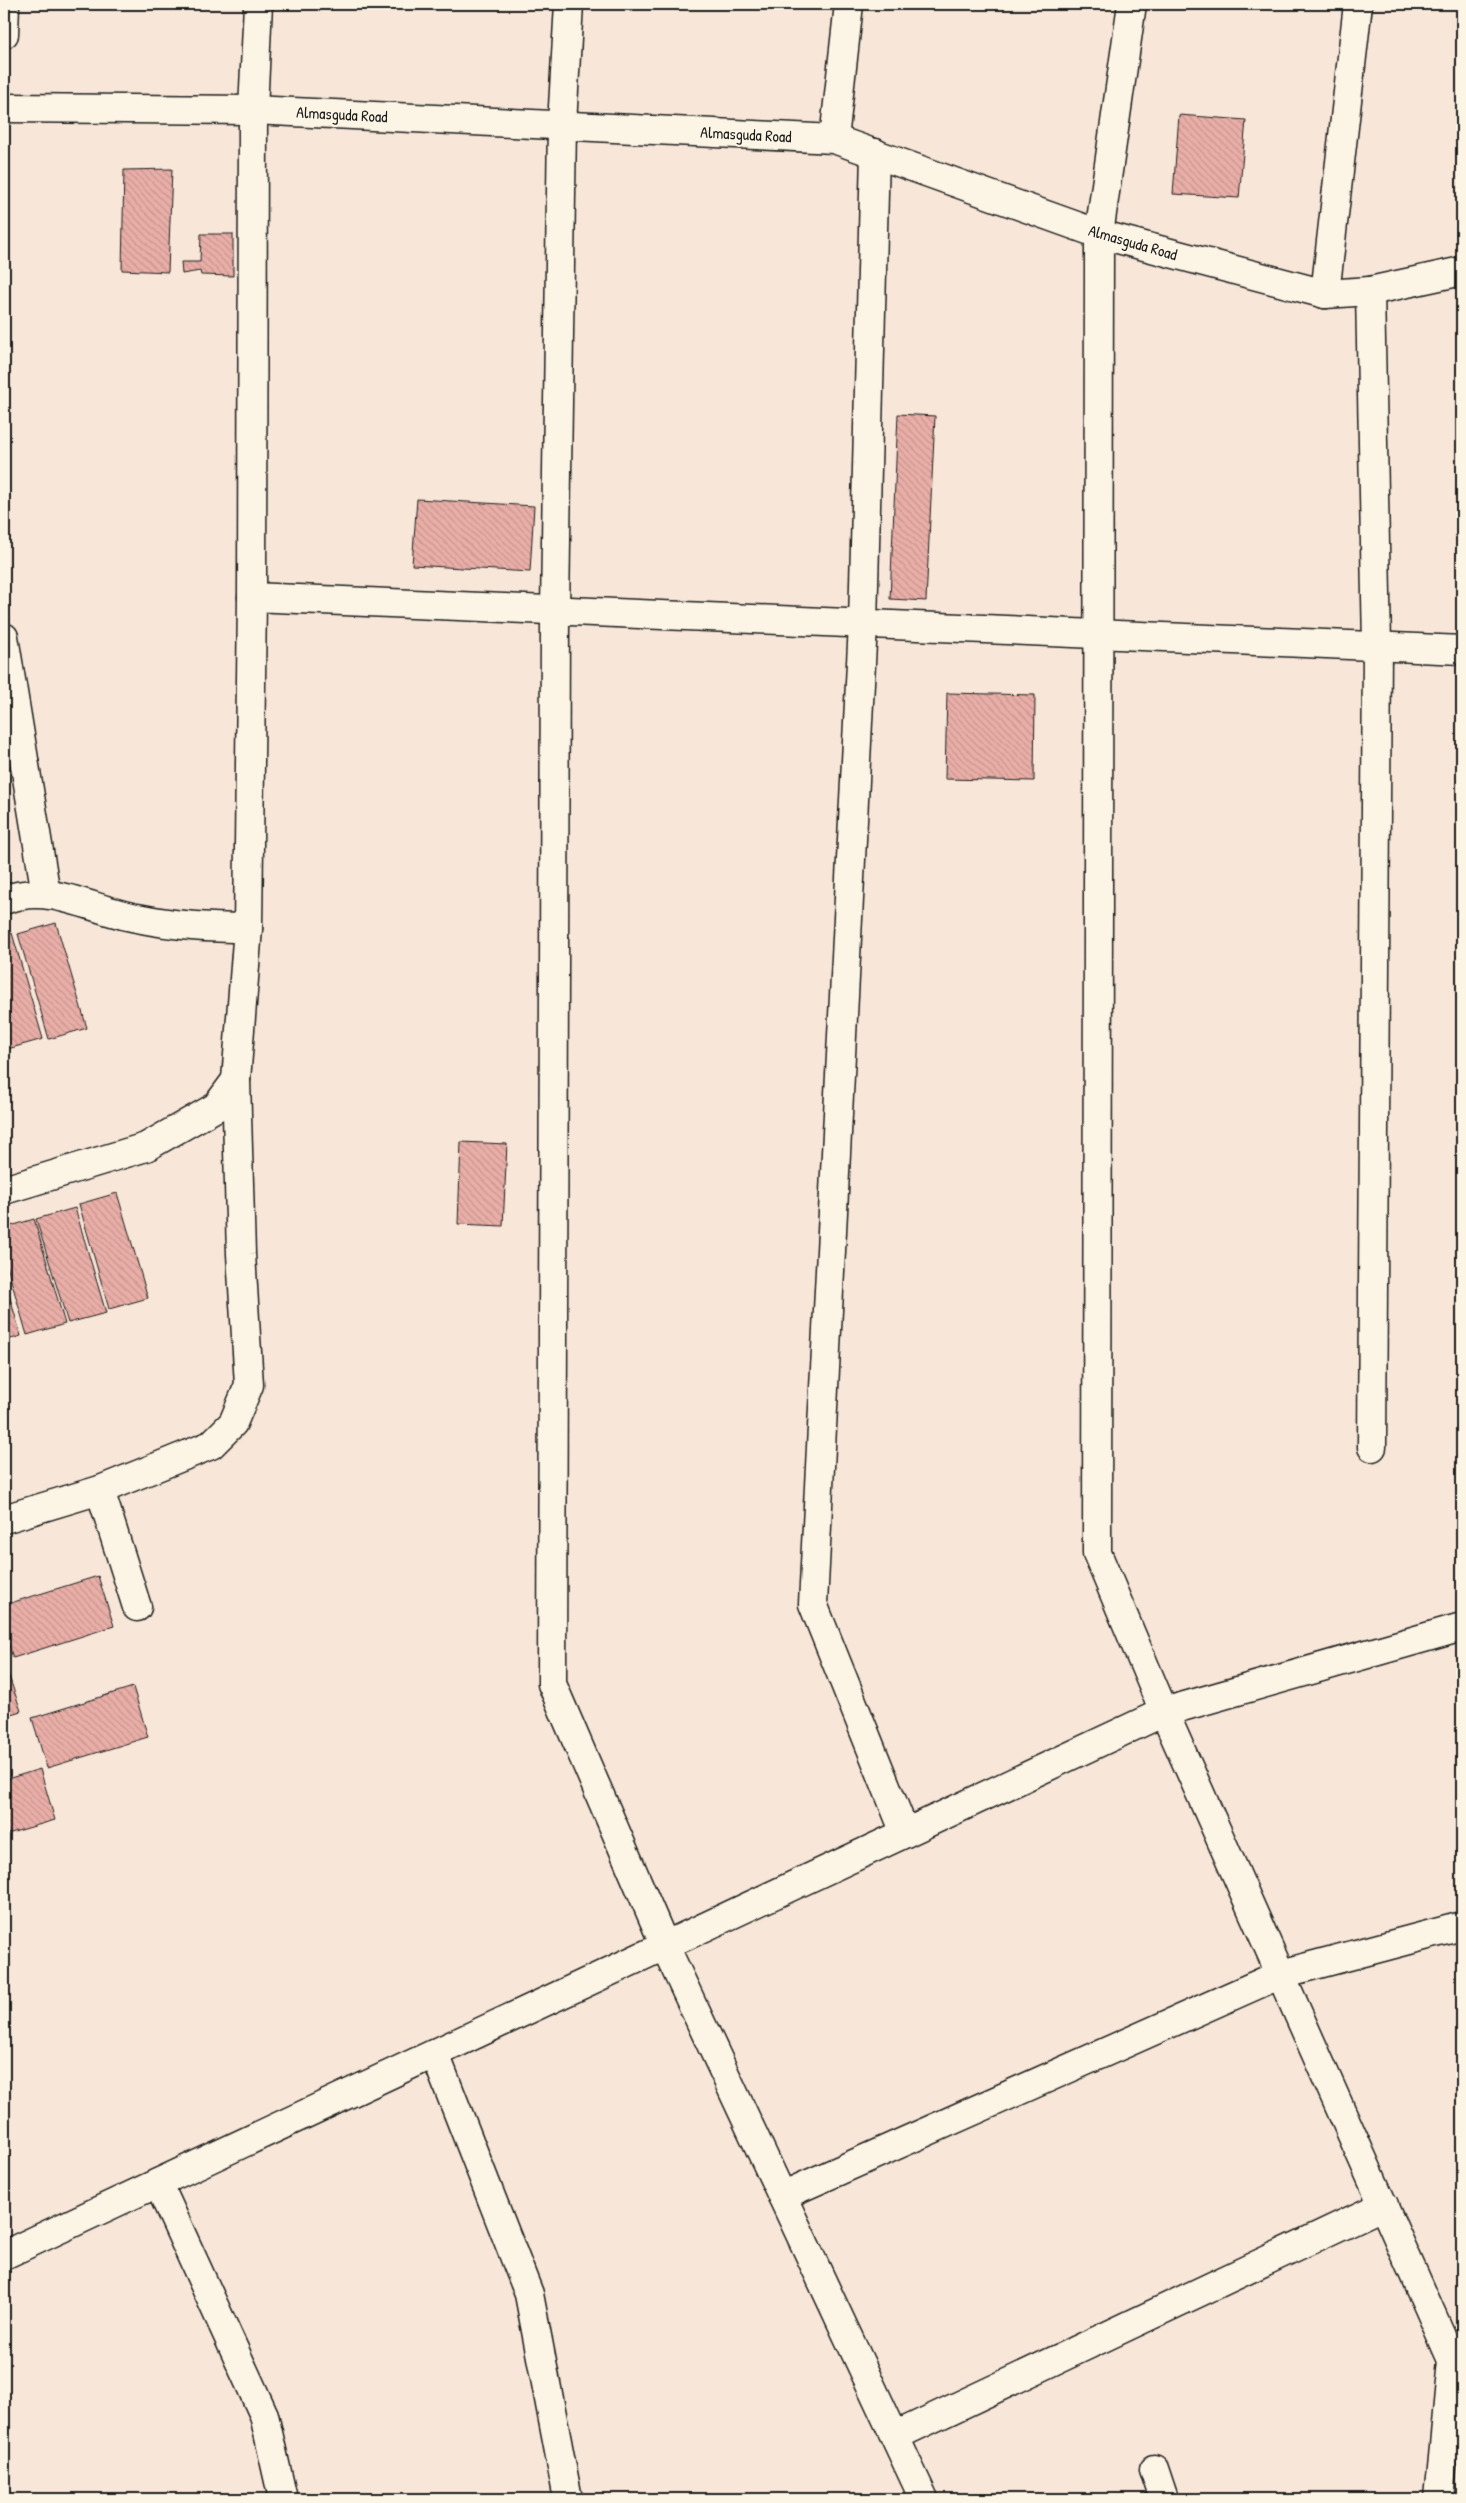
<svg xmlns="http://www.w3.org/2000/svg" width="1466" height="2503" font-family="'Patrick Hand',sans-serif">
  <defs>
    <pattern id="building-back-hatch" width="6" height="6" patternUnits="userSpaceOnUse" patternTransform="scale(1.25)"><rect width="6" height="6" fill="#e9aea7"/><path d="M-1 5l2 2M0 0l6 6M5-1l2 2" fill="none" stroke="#c7958f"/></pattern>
  </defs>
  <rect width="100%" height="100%" fill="#f8e7d9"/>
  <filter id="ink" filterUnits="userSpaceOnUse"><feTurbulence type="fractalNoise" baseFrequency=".02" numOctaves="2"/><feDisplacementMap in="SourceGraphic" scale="10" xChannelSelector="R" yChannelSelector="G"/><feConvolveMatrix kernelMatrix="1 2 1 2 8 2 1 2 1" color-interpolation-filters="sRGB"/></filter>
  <g filter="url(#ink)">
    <!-- building -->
    <g fill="url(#building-back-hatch)" stroke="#1c1c1c">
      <polygon points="1179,115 1246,120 1239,198 1173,194"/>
      <polygon points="172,169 168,272 122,270 124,170"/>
      <polygon points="201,234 233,234 233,276 201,275 200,271 182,274 181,262 200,262"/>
      <polygon points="898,414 935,416 926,601 890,599"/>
      <polygon points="417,499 534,506 530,572 412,565"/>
      <polygon points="947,693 1035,695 1034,781 945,779"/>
      <polygon points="56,923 87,1028 49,1039 18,934"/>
      <polygon points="12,933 43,1039 4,1050 4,936"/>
      <polygon points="461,1142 507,1144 503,1226 458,1224"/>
      <polygon points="117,1193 148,1298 109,1309 79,1204"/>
      <polygon points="75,1208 106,1313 68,1323 36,1219"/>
      <polygon points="34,1219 65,1324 27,1335 4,1256 4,1228"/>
      <polygon points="4,1277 21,1336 4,1341"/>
      <polygon points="98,1576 114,1626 13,1658 4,1630 4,1605"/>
      <polygon points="4,1662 21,1711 4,1716"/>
      <polygon points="133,1687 148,1737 47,1768 32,1718"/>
      <polygon points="40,1769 55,1820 4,1835 4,1780"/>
    </g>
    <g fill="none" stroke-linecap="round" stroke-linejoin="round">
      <!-- street casing -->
      <g stroke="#1c1c1c" stroke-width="31">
        <g id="street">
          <polyline points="569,4 562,124 555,611 552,1684 665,1946 924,2499"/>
          <polyline points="1132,4 1099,234 1097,1553 1164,1712 1452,2360 1439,2499"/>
          <polyline points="4,34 5,4"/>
          <polyline points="834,139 849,4"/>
          <polyline points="875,153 863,624 813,1604 905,1833"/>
          <polyline points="1370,291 1377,646 1372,1447"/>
          <polyline points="1325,294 1358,4"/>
          <polyline points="252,597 1462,650"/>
          <polyline points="4,637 46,894"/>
          <path d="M 4,900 C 51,882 91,910 137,918 C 176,926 208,928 248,928"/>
          <polyline points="4,1190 146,1147 216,1107 236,1080"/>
          <polyline points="100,1490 137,1607"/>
          <polyline points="4,1519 100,1490 211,1445 233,1423 249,1385 241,1254 236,1080 248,928 252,597 253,110 258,4"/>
          <polyline points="435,2054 529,2294 568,2499"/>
          <polyline points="158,2183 264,2415 283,2499"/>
          <polyline points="782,2196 1281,1974 1462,1926"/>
          <polyline points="4,2255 1164,1712 1462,1627"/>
          <polyline points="895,2436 1384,2205"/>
          <polyline points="1154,2469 1164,2499"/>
        </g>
      </g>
      <!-- secondary casing -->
      <g stroke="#1c1c1c" stroke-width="31">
        <polyline id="secondary" points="4,108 253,110 834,139 1099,234 1325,294 1370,291 1462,271"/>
      </g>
      <!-- street -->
      <use href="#street" stroke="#fcf5e5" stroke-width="28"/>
      <!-- secondary -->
      <use href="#secondary" stroke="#fcf5e5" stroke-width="28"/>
    </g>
  </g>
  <g text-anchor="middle" stroke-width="4" stroke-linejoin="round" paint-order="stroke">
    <!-- street labels -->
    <g font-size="16" fill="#1c1c1c" stroke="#fcf5e5">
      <text transform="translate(342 114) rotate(3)" y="6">Almasguda Road</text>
      <text transform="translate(746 134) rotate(3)" y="6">Almasguda Road</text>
      <text transform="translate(1133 242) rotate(16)" y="6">Almasguda Road</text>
    </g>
  </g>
  <!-- margin -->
  <rect width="1466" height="2503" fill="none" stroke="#fcf5e5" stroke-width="20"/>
  <rect x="10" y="10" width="1446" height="2483" fill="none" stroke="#1c1c1c" stroke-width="2" filter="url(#ink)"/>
</svg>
